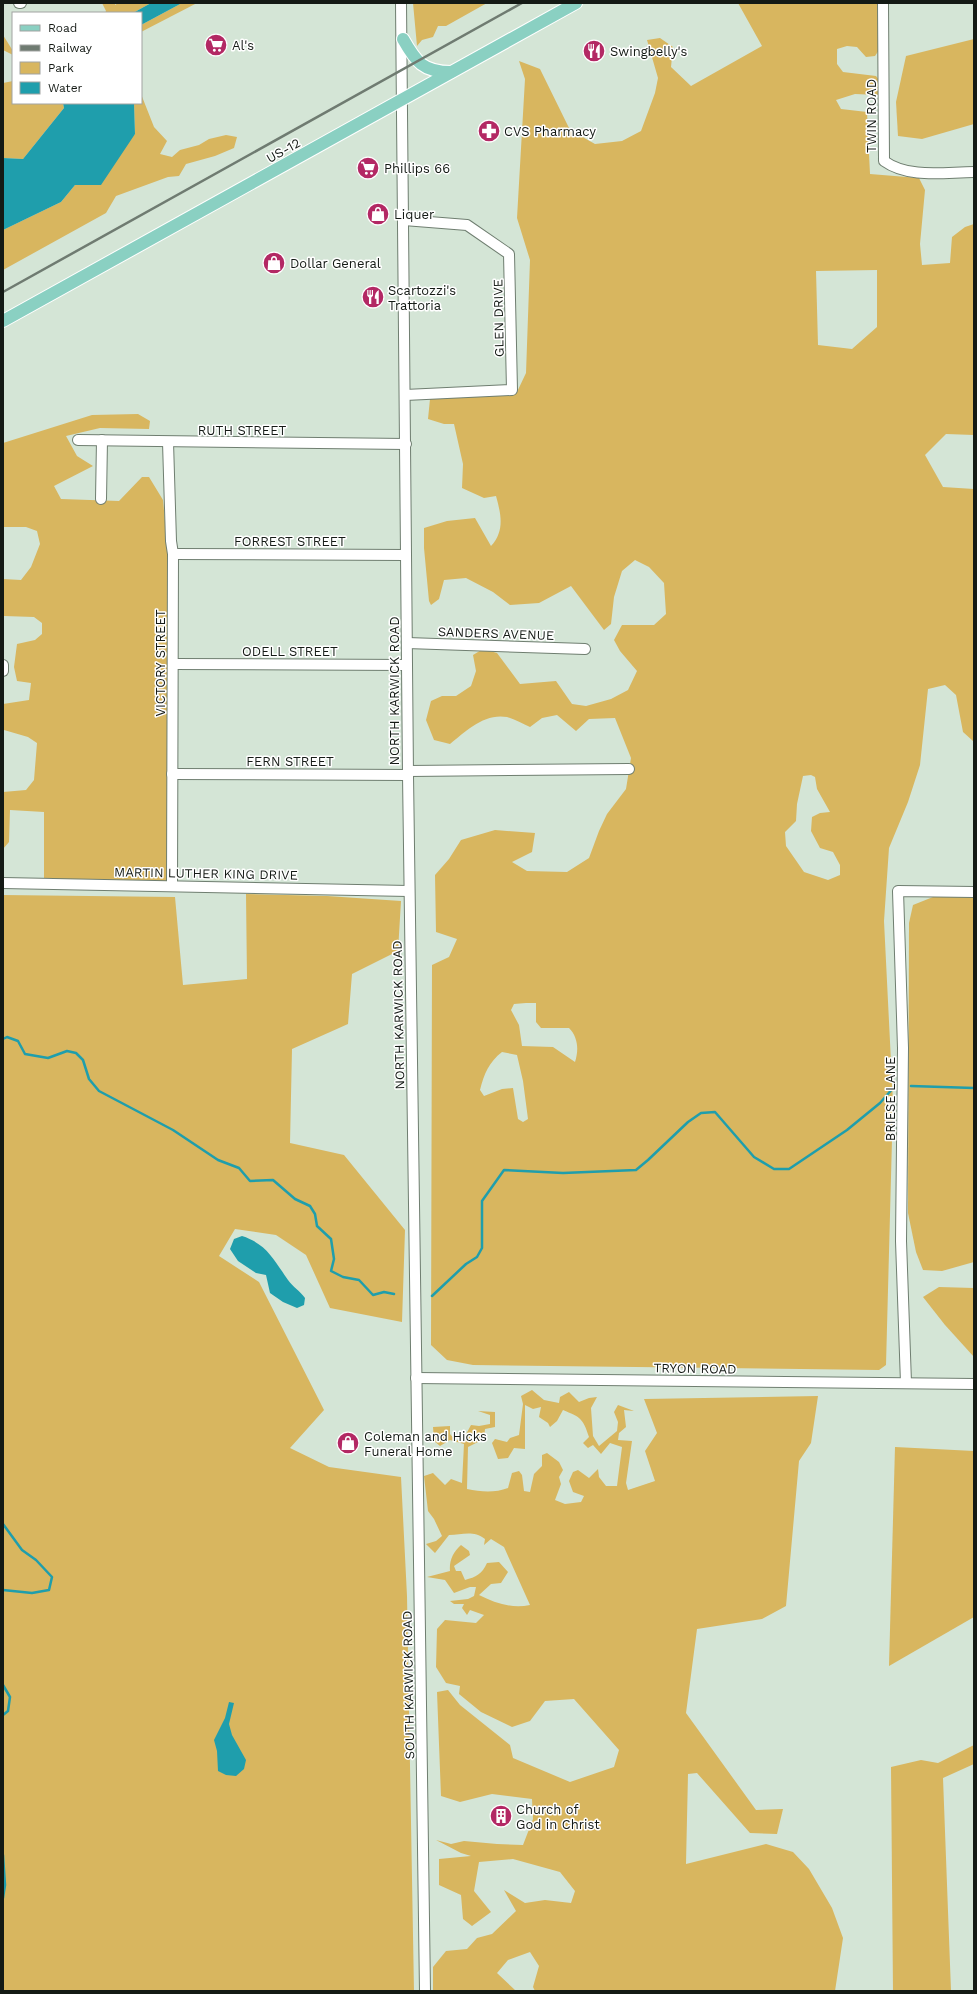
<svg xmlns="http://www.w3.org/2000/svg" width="977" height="1994" font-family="'Work Sans',sans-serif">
  <rect width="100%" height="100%" fill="#d4e5d6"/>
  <!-- green -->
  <g fill="#d8b65f" fill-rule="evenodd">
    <polygon points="102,3 115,3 115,5 118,3 151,3 133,13 105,13 106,11"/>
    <polygon points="182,3 197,3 141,32 141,25"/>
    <polygon points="413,3 487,3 446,26 438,26 433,37 422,40 417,46"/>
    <path d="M 738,3 L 879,3 L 879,50 L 875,56 L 866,57 L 857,47 L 847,46 L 837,49 L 837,64 L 843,72 L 876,76 L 879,80 L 879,95 L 855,94 L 836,100 L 841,109 L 867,112 L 870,174 L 919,178 L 925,190 L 920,244 L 922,265 L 950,263 L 952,237 L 965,227 L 974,224 L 974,435 L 946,434 L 925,455 L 943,487 L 974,489 L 974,737 L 973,741 L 963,732 L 956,695 L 945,685 L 928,689 L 920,765 L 908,802 L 889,848 L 884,921 L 893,1102 L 886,1365 L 879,1370 L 473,1365 L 447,1360 L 431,1345 L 432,965 L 449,957 L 457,939 L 436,932 L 435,875 L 449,859 L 461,840 L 495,830 L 535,833 L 532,852 L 512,862 L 527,871 L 567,872 L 589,858 L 599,831 L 607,814 L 626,789 L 631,758 L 615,718 L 589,719 L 576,731 L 557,715 L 542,718 L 530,727 C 523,724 514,719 507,717 C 484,713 466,731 450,744 L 434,740 L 426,720 L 431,701 L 442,696 L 456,696 L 471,686 L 476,671 L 473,655 L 483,649 L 497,653 L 520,684 L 556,681 L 572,704 L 586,706 L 611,699 L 628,690 L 637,671 L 620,651 L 614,640 L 622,625 L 654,625 L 666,614 L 664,583 L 649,567 L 635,560 L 622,571 L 614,597 L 611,624 L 604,630 L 571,586 L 539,603 L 510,605 L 493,592 L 466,578 L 444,580 L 439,599 L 431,605 L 429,601 L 424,548 L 424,528 L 447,521 L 475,518 L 491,546 C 505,531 501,514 496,496 L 484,498 L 462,488 L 463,464 L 454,424 L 444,424 L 428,419 L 430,399 L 517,392 L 526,373 L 530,260 L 517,218 L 525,79 L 519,61 L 540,69 L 570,130 L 595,144 L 622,141 L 641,131 L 655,93 L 658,78 L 647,40 L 660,38 L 673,47 L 671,67 L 691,86 L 762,46 ZM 877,270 L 877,327 L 852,349 L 818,345 L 816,271 ZM 811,775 L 815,777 L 817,789 L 830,812 L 820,813 L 812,817 L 811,831 L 820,848 L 833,852 L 840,865 L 840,875 L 828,880 L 804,872 L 786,846 L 785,832 L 796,821 L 797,804 L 803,776 ZM 526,1003 L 536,1003 L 536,1022 L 541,1028 L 569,1028 C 578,1037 579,1050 575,1062 L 553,1047 L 522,1046 L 519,1025 L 511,1010 L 514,1004 ZM 502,1052 L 517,1055 L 523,1081 L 528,1119 L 523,1122 L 518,1119 L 513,1088 L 502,1089 L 484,1096 L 480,1090 C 484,1074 489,1062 502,1052 Z"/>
    <polygon points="3,35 13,51 13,55 3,50"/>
    <polygon points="974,39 974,124 922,139 898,136 896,102 906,56"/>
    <polygon points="13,81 13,103 63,103 64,108 23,159 3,158 3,83"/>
    <polygon points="141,94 154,127 167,141 160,154 172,157 180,150 199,145 209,139 226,135 237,137 234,148 215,156 186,164 179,176 168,177 116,196 106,213 3,270 3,230 61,202 75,185 135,134 134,103 141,103"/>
    <polygon points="138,414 150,421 149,429 100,428 66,436 77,456 93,466 54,486 61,499 119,501 142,477 149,477 163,500 169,564 167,881 44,879 44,812 10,810 9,842 3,849 3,792 26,790 34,780 37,743 28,737 4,730 3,704 29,700 31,683 17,681 14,667 17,644 35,640 42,634 42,623 34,617 4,616 3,613 3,579 21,580 31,567 40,544 37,531 26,527 3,527 3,443 92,415"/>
    <polygon points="246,894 327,896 401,901 398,951 352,974 348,1024 292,1049 290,1143 344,1155 405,1230 402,1322 330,1308 306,1255 276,1235 235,1229 219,1256 259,1282 324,1410 290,1448 329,1467 401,1477 407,1596 414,1991 3,1991 3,895 175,897 183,985 247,979"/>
    <polygon points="933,897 974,897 974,1262 942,1271 923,1270 916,1252 908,1213 909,923 913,905"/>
    <polygon points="939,1287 974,1288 974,1357 945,1325 923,1297"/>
    <path d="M 532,1390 L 544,1400 L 559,1403 L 560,1397 L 569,1392 L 579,1402 L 589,1398 L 597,1397 L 591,1408 L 593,1436 L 599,1446 L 617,1431 L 618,1422 L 614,1412 L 618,1405 L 634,1411 L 624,1410 L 626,1427 L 619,1433 L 618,1440 L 632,1441 L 626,1483 L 628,1490 L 655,1481 L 645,1451 L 657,1433 L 644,1399 L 818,1396 L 811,1443 L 799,1461 L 786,1606 L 762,1619 L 697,1629 L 686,1713 L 756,1810 L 783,1809 L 777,1834 L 750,1833 L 697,1773 L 688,1774 L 686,1864 L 766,1844 L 793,1852 L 809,1869 L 832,1908 L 843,1938 L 835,1991 L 535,1991 L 533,1987 L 539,1966 L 530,1952 L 508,1960 L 497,1973 L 515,1990 L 433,1991 L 433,1967 L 446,1951 L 467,1949 L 477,1938 L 492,1934 L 516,1911 L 504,1890 L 525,1903 L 545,1900 L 571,1903 L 575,1891 L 560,1872 L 513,1859 L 479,1862 L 474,1891 L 491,1912 L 472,1926 L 463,1919 L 461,1895 L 439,1885 L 439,1859 L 471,1856 L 461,1853 L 436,1840 L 451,1844 L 464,1841 L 497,1844 L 523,1845 L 533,1819 L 532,1799 L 492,1794 L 460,1802 L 441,1796 L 437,1692 L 448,1690 L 460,1705 L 510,1745 L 513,1758 L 570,1782 L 614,1767 L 619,1750 L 574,1699 L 545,1701 L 530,1721 L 512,1727 L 481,1712 L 459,1694 L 460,1686 L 446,1683 L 436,1667 L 437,1629 L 445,1620 L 476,1623 L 484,1615 L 470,1610 L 467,1615 L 462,1608 L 464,1604 L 454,1604 L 450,1601 L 468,1599 L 474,1596 L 476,1587 L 470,1587 L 454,1593 L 445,1580 L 427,1577 L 450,1571 C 449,1561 453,1552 461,1545 L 469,1551 L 470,1555 L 454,1566 L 456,1571 L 461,1571 L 465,1580 C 476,1577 482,1574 487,1563 L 499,1562 L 508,1572 L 501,1583 L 491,1584 L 479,1595 C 495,1603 512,1609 530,1605 L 504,1547 L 491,1539 L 484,1545 L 485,1539 C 473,1530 462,1535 449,1535 L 435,1553 L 426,1544 L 436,1541 L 442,1536 L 434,1519 L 428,1511 L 424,1476 L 433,1473 L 445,1485 L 451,1479 L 462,1483 L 464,1444 L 450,1440 L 440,1446 L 434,1441 L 433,1427 L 450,1426 L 450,1434 L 456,1441 L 465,1436 L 471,1425 L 479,1426 L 490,1424 L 490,1415 L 478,1411 L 495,1412 L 495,1427 L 485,1429 L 484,1439 L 468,1447 L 467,1489 C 481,1492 495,1493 508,1488 L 512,1473 L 519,1471 L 522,1475 L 524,1491 L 530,1492 L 534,1474 L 542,1466 L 542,1455 L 547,1453 L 559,1462 L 563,1470 L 559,1477 L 561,1484 L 555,1500 L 565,1504 L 581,1502 L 584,1496 L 573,1492 L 569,1481 L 573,1472 L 578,1470 L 589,1478 L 598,1469 L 599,1477 L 606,1486 L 617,1486 L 622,1447 L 610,1443 L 601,1454 L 593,1445 L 588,1448 L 583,1443 L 589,1437 C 583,1418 580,1417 563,1410 L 557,1421 L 550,1427 L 548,1423 L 539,1417 L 541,1407 L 533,1409 L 525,1405 L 525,1449 L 514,1448 L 508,1458 L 498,1459 L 492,1443 L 495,1439 L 507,1442 L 510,1438 L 519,1435 L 523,1404 L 521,1396 Z"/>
    <polygon points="895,1447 974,1451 974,1617 889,1666"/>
    <polygon points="974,1745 974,1764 943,1778 951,1991 893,1991 891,1767 921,1760 938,1763"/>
  </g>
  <!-- water -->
  <g fill="#1f9eac">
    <polygon points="151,3 182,3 141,25 141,13 133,13"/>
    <polygon points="63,103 134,103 135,134 101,185 75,185 61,202 3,230 3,158 23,159 64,108"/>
    <path d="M 242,1236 C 267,1244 274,1260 288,1280 C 293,1287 300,1291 305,1298 L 304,1305 L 297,1308 L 283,1302 L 270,1293 L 266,1275 L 256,1273 L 238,1261 L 230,1249 L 234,1239 Z"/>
    <polygon points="229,1702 234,1703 229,1724 232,1735 246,1760 244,1769 236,1776 226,1775 218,1771 217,1751 214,1740 225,1718"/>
  </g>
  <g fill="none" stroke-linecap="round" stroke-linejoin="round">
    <!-- stream -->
    <g stroke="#1f9eac" stroke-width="2.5">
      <polyline points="3,1039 7,1037 18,1041 25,1054 48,1058 67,1051 76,1053 83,1060 89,1079 99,1091 173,1130 218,1160 239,1168 250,1181 273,1180 295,1199 310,1206 315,1214 317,1226 331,1239 334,1259 331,1271 343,1277 359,1280 373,1295 384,1292 394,1294"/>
      <polyline points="911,1086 974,1088"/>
      <polyline points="432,1296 466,1264 477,1257 482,1248 482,1201 504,1170 563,1173 636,1170 648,1160 688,1122 701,1113 715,1112 754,1157 774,1169 789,1169 847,1130 880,1103 894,1087"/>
      <polyline points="3,1524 22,1550 36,1560 52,1577 49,1590 32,1593 3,1590"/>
      <polyline points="3,1685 10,1697 8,1711 3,1715"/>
      <polyline points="3,1855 5,1885 3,1898"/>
    </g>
    <!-- minor casing -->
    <g stroke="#6f7e70" stroke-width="12">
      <g id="minor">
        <polyline points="19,3 21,3"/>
        <polyline points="401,3 408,775 425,1991"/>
        <path d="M 883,3 L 884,161 C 909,179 945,172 974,172"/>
        <polyline points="404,220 467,225 509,254 512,390 405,395"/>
        <polyline points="78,440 406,444"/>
        <polyline points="168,442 171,541 173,554 172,885"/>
        <polyline points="101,499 102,440"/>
        <polyline points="173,554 406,555"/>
        <polyline points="407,643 585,649"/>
        <polyline points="173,664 407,665"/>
        <polyline points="3,665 3,671"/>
        <polyline points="408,771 629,769"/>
        <polyline points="172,774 408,775"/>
        <polyline points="3,883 409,891"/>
        <polyline points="416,1378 974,1384"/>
        <polyline points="906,1383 901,1241 903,1048 898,891 974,892"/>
      </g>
    </g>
    <!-- major casing -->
    <g stroke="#fff" stroke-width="14">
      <g id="major">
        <path d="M 403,39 C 416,62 423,72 451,72"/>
        <polyline points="3,321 576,3"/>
      </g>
    </g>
    <!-- minor -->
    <use href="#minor" stroke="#fff" stroke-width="10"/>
    <!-- major -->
    <use href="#major" stroke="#8ad0c2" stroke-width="12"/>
    <!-- rail -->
    <polyline stroke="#6f7b71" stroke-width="2.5" points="3,292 522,3"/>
  </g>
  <!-- icons -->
  <defs>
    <g id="supermarket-disc" transform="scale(1.15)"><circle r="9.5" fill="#b32864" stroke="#fff"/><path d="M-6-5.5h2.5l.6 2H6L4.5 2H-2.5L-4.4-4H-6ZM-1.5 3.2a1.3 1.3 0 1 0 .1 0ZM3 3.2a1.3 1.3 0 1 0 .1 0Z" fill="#fff"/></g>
    <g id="restaurant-disc" transform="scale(1.15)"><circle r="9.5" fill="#b32864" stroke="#fff"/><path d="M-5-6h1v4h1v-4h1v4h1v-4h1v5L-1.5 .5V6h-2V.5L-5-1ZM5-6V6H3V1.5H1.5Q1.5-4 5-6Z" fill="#fff"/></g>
    <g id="pharmacy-disc" transform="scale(1.15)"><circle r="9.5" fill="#b32864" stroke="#fff"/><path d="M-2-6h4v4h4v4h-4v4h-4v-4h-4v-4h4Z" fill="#fff"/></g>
    <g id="shop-disc" transform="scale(1.15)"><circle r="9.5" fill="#b32864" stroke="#fff"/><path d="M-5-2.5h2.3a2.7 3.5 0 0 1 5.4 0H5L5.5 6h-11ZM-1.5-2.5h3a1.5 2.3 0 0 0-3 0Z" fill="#fff"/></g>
    <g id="building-disc" transform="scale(1.15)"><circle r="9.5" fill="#b32864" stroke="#fff"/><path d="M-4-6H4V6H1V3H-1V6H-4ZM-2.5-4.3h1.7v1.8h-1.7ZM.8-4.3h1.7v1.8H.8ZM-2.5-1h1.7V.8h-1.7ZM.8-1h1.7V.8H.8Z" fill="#fff"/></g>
  </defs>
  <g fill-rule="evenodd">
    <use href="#supermarket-disc" x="216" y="45"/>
    <use href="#restaurant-disc" x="594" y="51"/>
    <use href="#pharmacy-disc" x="489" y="131"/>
    <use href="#supermarket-disc" x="368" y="168"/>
    <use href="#shop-disc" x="378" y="214"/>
    <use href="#shop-disc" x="274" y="263"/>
    <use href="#restaurant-disc" x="373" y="297"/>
    <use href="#shop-disc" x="348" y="1443"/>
    <use href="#building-disc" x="501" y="1816"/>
  </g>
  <g text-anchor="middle" stroke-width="3" stroke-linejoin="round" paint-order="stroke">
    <!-- poi labels -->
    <g font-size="13" fill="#141a15" stroke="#fff" text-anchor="start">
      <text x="232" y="50">Al's</text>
      <text x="610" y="56">Swingbelly's</text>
      <text x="504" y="136">CVS Pharmacy</text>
      <text x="384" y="173">Phillips 66</text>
      <text x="394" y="219">Liquer</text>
      <text x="290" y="268">Dollar General</text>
      <text x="388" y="295">Scartozzi's<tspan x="388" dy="15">Trattoria</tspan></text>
      <text x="364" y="1441">Coleman and Hicks<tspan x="364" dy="15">Funeral Home</tspan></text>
      <text x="516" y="1814">Church of<tspan x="516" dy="15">God in Christ</tspan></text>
    </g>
    <!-- street labels -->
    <g font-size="13" fill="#141a15" stroke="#fff">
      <text transform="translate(871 116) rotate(-90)" y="5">TWIN ROAD</text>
      <text transform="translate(283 150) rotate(-29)" y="5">US-12</text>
      <text transform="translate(498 318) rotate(-91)" y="5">GLEN DRIVE</text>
      <text x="242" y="435">RUTH STREET</text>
      <text x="290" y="546">FORREST STREET</text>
      <text transform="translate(496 633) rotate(2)" y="5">SANDERS AVENUE</text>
      <text x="290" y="656">ODELL STREET</text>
      <text transform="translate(160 663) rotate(-90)" y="5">VICTORY STREET</text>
      <text transform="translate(394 691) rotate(-90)" y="5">NORTH KARWICK ROAD</text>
      <text x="290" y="766">FERN STREET</text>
      <text transform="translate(206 873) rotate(1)" y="5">MARTIN LUTHER KING DRIVE</text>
      <text transform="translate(398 1015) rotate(-91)" y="5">NORTH KARWICK ROAD</text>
      <text transform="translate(890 1099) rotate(-90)" y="5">BRIESE LANE</text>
      <text transform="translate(695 1368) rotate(1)" y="5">TRYON ROAD</text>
      <text transform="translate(408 1685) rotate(-91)" y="5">SOUTH KARWICK ROAD</text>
    </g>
  </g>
  <!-- border -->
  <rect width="977" height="1994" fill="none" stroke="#141a15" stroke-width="8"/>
  <!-- legend -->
  <rect x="12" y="12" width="130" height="92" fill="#ffffff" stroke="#a1a3a1"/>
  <rect x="20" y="25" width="20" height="6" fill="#8ad0c2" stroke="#a1a3a1"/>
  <text x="48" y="32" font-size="12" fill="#141a15">Road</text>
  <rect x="20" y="45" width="20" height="6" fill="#6f7b71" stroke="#a1a3a1"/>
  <text x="48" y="52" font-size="12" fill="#141a15">Railway</text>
  <rect x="20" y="62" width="20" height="12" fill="#d8b65f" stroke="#a1a3a1"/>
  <text x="48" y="72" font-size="12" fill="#141a15">Park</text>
  <rect x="20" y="82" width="20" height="12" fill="#1f9eac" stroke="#a1a3a1"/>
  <text x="48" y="92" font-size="12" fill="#141a15">Water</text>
</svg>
